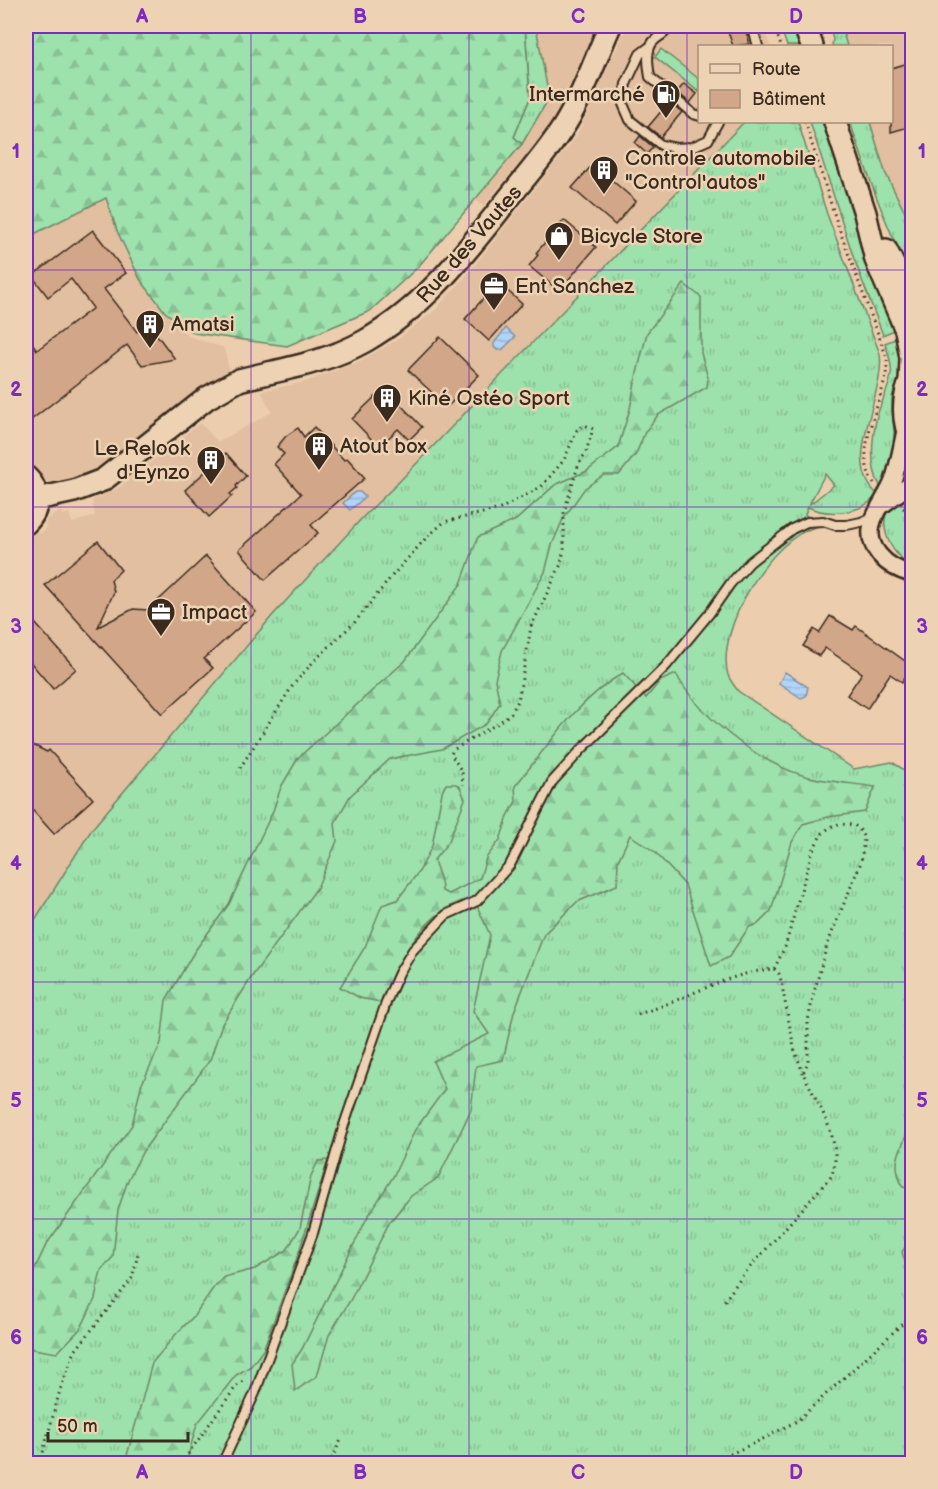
<svg xmlns="http://www.w3.org/2000/svg" width="938" height="1489" font-family="'Balsamiq Sans',sans-serif">
  <defs>
    <pattern id="grass-tufts" width="24" height="20" patternUnits="userSpaceOnUse" patternTransform="scale(1.5)"><rect width="24" height="20" fill="#9de1ac"/><path d="M3 7l-1-3M5 7V3M7 7l1-3M15 17l-1-3M17 17v-4M19 17l1-3" fill="none" stroke="#88c194"/></pattern>
    <pattern id="forest-firs" width="22" height="20" patternUnits="userSpaceOnUse" patternTransform="scale(1.5)"><rect width="22" height="20" fill="#9de1ac"/><path d="M5 1l3.5 6h-7zM16 11l3.5 6h-7z" fill="#88c194"/></pattern>
    <pattern id="water-rules" width="6" height="5" patternUnits="userSpaceOnUse" patternTransform="scale(1.5)"><rect width="6" height="5" fill="#b1d5fa"/><path d="M0 2.5h6" fill="none" stroke="#99b7d6"/></pattern>
  </defs>
  <rect width="100%" height="100%" fill="#ecceae"/>
  <filter id="ink" filterUnits="userSpaceOnUse"><feTurbulence type="fractalNoise" baseFrequency=".0167" numOctaves="2"/><feDisplacementMap in="SourceGraphic" scale="12" xChannelSelector="R" yChannelSelector="G"/><feConvolveMatrix kernelMatrix="1 2 1 2 8 2 1 2 1" color-interpolation-filters="sRGB"/></filter>
  <g filter="url(#ink)">
    <!-- built -->
    <g fill="#e1bfa0">
      <polygon points="527,26 596,26 555,117 545,133 483,206 471,196"/>
      <polygon points="627,26 763,26 770,46 700,46 700,122 743,122 396,485 366,513 276,612 87,835 71,864 26,933 26,537 33,533 40,533 45,530 46,520 61,511 63,515 69,513 72,523 95,516 92,500 117,489 200,423 218,442 272,412 261,391 305,382 358,362 395,341 434,311 466,276 576,137"/>
      <polygon points="841,26 912,26 912,235 874,158 870,122 892,122 892,46 847,46"/>
      <polygon points="112,199 153,299 188,336 224,348 229,369 228,372 197,390 163,417 160,417 160,420 97,469 59,483 49,483 26,462 26,233 80,203"/>
    </g>
    <!-- grass -->
    <g fill="url(#grass-tufts)" stroke="#6c8665" stroke-width="1.5" fill-rule="evenodd">
      <polygon points="525,26 536,26 549,98 522,144 514,137 530,98"/>
      <polygon points="780,26 795,26 801,46 787,46"/>
      <polygon points="829,26 841,26 847,46 832,46 833,39"/>
      <polygon points="661,49 699,79 699,92 655,57"/>
      <path d="M 744,122 L 798,122 L 827,214 L 880,354 C 886,394 841,459 876,493 L 880,486 C 869,466 872,438 877,416 C 881,402 889,389 891,375 C 893,365 888,353 885,343 L 900,337 C 904,353 903,367 898,382 C 896,388 892,393 892,399 C 891,413 895,427 894,441 C 892,469 884,502 853,510 C 837,514 823,514 808,507 L 805,514 L 816,527 C 771,537 715,630 728,675 C 730,681 735,686 738,691 L 854,769 L 892,762 L 912,775 L 912,1463 L 26,1463 L 26,934 L 92,829 L 273,615 L 364,516 L 396,485 ZM 825,474 L 834,485 L 810,504 L 810,503 Z"/>
      <polygon points="810,122 824,122 866,256 896,329 883,335 854,259"/>
      <path d="M 850,122 L 870,122 L 885,172 L 912,227 L 912,277 C 886,228 868,175 850,122 Z"/>
      <path d="M 912,489 L 912,566 C 889,554 873,520 896,499 C 901,495 907,492 912,489 Z"/>
    </g>
    <!-- forest -->
    <g fill="url(#forest-firs)" stroke="#6c8665" stroke-width="1.5">
      <polygon points="26,26 525,26 530,98 514,137 522,144 418,267 370,311 287,346 194,333 165,312 140,279 118,233 106,198 26,238"/>
      <polygon points="684,284 701,297 701,353 708,378 707,387 658,415 645,432 636,454 619,475 604,475 585,488 563,519 552,545 545,572 502,651 495,680 500,703 486,724 442,749 390,759 350,796 335,823 337,841 317,888 253,975 222,1024 210,1060 143,1151 128,1180 118,1210 113,1257 101,1270 95,1299 81,1328 57,1353 33,1349 26,1346 26,1288 46,1245 132,1125 141,1086 161,1043 166,1000 194,952 229,904 273,811 281,787 298,758 405,661 461,584 478,537 516,520 555,485 587,471 618,447 630,409 636,377 647,333"/>
      <path d="M 623,673 L 646,698 L 660,681 L 676,674 C 699,716 756,761 802,775 C 825,782 851,783 875,787 L 865,812 L 828,817 L 803,824 L 792,842 L 771,911 L 758,924 L 749,927 L 729,957 L 711,966 L 685,885 L 655,852 L 630,835 L 618,861 L 617,885 L 577,902 L 544,934 L 514,1012 L 503,1060 L 476,1066 L 471,1110 L 438,1178 L 411,1196 L 389,1223 L 351,1299 L 329,1335 L 317,1376 L 295,1391 L 292,1364 L 302,1349 L 367,1218 L 393,1177 L 415,1130 L 445,1089 L 433,1061 L 489,1034 L 473,1011 L 490,935 L 473,897 C 465,900 455,903 447,908 C 414,929 397,967 380,1002 L 360,998 L 340,987 L 365,947 L 382,905 L 397,900 L 420,870 L 432,846 L 442,792 L 446,784 L 456,784 L 460,787 L 465,799 L 449,841 L 434,860 C 437,873 442,876 442,891 L 449,894 L 480,878 L 486,858 L 500,840 L 508,816 L 516,801 L 515,786 C 548,746 577,700 623,673 Z"/>
      <path d="M 912,1082 L 912,1189 L 903,1187 C 888,1157 905,1149 911,1120 C 913,1108 911,1095 912,1082 Z"/>
      <polygon points="328,1160 298,1255 263,1350 251,1366 236,1375 197,1424 186,1463 125,1463 152,1363 176,1334 194,1316 214,1287 224,1277 255,1269 287,1250 300,1228 311,1176 318,1161"/>
      <polygon points="912,1242 912,1280 911,1280 902,1252 907,1244"/>
    </g>
    <!-- water -->
    <g fill="url(#water-rules)" stroke="#8291a2" stroke-width="1.5">
      <polygon points="506,328 515,337 502,350 497,350 494,347 494,343"/>
      <polygon points="355,492 360,492 365,497 350,510 343,503"/>
      <polygon points="785,672 808,687 806,696 801,698 779,683"/>
    </g>
    <!-- building -->
    <g fill="#d2a789" stroke="#3b2a1e" stroke-width="1.5">
      <polygon points="726,26 744,26 750,44 733,46"/>
      <polygon points="912,62 912,126 891,132 891,68"/>
      <polygon points="684,84 697,94 690,103 677,92"/>
      <polygon points="669,102 682,112 661,137 648,127"/>
      <polygon points="640,136 653,147 647,154 635,143"/>
      <polygon points="593,164 636,201 615,225 572,188"/>
      <polygon points="564,220 596,247 559,291 529,266 538,255 536,253"/>
      <polygon points="93,230 126,273 104,289 137,332 148,323 175,359 142,365 127,345 26,424 26,334 37,350 93,308 71,279 48,297 32,276"/>
      <polygon points="498,282 522,304 489,341 465,319"/>
      <polygon points="440,337 479,375 447,407 408,370"/>
      <polygon points="380,392 392,404 396,400 422,427 409,440 398,429 379,447 352,419"/>
      <polygon points="314,427 344,460 347,458 365,478 311,525 318,533 265,580 239,550 301,494 274,464 284,454 277,447 286,436 298,428 304,437"/>
      <polygon points="226,453 246,476 236,486 237,488 230,494 232,496 209,517 185,490"/>
      <polygon points="98,541 121,570 111,580 114,592 98,627 133,609 148,610 206,556 256,612 204,659 213,668 162,714 45,585"/>
      <polygon points="830,616 853,630 856,626 912,666 902,682 890,674 867,709 847,695 862,673 825,648 819,656 803,646 814,629 819,633"/>
      <polygon points="34,622 76,669 53,689 26,657 26,629"/>
      <polygon points="26,744 35,746 47,752 49,750 93,799 54,834 26,803"/>
    </g>
    <g fill="none" stroke-linecap="round" stroke-linejoin="round">
      <!-- lane casing -->
      <g stroke="#3b2a1e" stroke-width="12">
        <g id="lane">
          <path d="M 669,26 C 665,34 663,34 656,39 C 645,47 648,65 650,77 L 693,114 L 700,116"/>
          <polyline points="752,26 758,46"/>
          <polyline points="648,48 640,54 626,84 623,104 630,120 661,145 676,148 692,147 708,140 718,122"/>
          <polyline points="222,1464 255,1393 313,1233 344,1125 387,1000 399,973 413,950 446,915 477,901 510,865 552,782 582,749 666,666 709,614 730,584 750,562 792,529 807,522 823,521 835,525 847,525 861,522 873,517"/>
        </g>
      </g>
      <!-- street casing -->
      <g stroke="#3b2a1e" stroke-width="20">
        <g id="street">
          <path d="M 906,426 C 902,444 899,463 893,481 C 888,494 879,505 874,518 C 862,547 887,568 912,574"/>
          <polyline points="884,504 912,483"/>
        </g>
      </g>
      <!-- secondary casing -->
      <g stroke="#3b2a1e" stroke-width="26">
        <g id="secondary">
          <polyline points="805,26 812,46"/>
          <polyline points="835,122 865,213 876,260 906,330 911,358 910,382"/>
          <polyline points="886,250 912,302"/>
          <path d="M 912,378 C 902,397 902,422 912,441"/>
          <path d="M 26,477 C 40,490 40,510 26,523"/>
          <path d="M 37,499 L 74,491 L 103,480 L 207,398 L 239,380 C 282,369 326,363 365,341 C 427,306 468,249 512,194 C 531,170 552,147 567,121 C 585,91 596,57 610,26"/>
        </g>
      </g>
      <!-- path -->
      <g stroke="#3b2a1e" stroke-width="3" stroke-dasharray="1.5 4.5" stroke-linecap="butt">
        <polyline points="774,26 781,46"/>
        <path d="M 805,122 L 838,226 L 887,358 C 890,395 849,447 874,483"/>
        <polyline points="903,508 912,513"/>
        <polyline points="240,768 293,685 314,661 355,622 392,576 426,538 444,522 500,509 541,487 564,460 577,430 585,425 593,429 586,452 578,466 564,512 564,549 561,564 531,627 518,701 511,713 500,722 453,750 451,754 462,772 463,785"/>
        <polyline points="774,969 779,974 781,981 794,1048 803,1073"/>
        <path d="M 638,1014 C 684,1001 725,973 774,969 L 785,947 L 812,852 L 821,835 L 830,827 L 839,824 L 854,825 L 861,831 L 864,839 L 861,862 L 827,945 L 813,996 L 808,1021 L 808,1062 L 803,1073 C 817,1103 847,1147 830,1178 L 743,1275 L 723,1303"/>
        <polyline points="40,1464 60,1390 75,1351 127,1285 132,1278 138,1254"/>
        <polyline points="181,1464 235,1388 245,1379"/>
        <polyline points="329,1464 342,1438"/>
        <polyline points="708,1464 761,1440 797,1421 912,1315"/>
      </g>
      <!-- lane -->
      <use href="#lane" stroke="#edd3b4" stroke-width="8"/>
      <!-- street -->
      <use href="#street" stroke="#edd3b4" stroke-width="15"/>
      <!-- secondary -->
      <use href="#secondary" stroke="#edd3b4" stroke-width="21"/>
    </g>
  </g>
  <!-- grid -->
  <path fill="none" stroke="#7b2cbf" stroke-width="1.5" stroke-opacity="0.55" d="M 251,26 L 251,1464M 469,26 L 469,1464M 687,26 L 687,1464M 26,270 L 912,270M 26,507 L 912,507M 26,744 L 912,744M 26,982 L 912,982M 26,1219 L 912,1219"/>
  <!-- icons -->
  <defs>
    <g id="fuel-pin" transform="scale(1.5)"><path d="M0 17L-7.5 6A9.5 9.5 0 1 1 7.5 6Z" fill="#3b2a1e" stroke="#edd3b4"/><path d="M-5.5-6h7V0h2V4h1.3V-2.5L3-4.5l.8-.8L6-3V5H2.5V1h-1V6h-7ZM-4.2-4.7v3.2H.2V-4.7Z" fill="#fff"/></g>
    <g id="building-pin" transform="scale(1.5)"><path d="M0 17L-7.5 6A9.5 9.5 0 1 1 7.5 6Z" fill="#3b2a1e" stroke="#edd3b4"/><path d="M-4-6H4V6H1V3H-1V6H-4ZM-2.5-4.3h1.7v1.8h-1.7ZM.8-4.3h1.7v1.8H.8ZM-2.5-1h1.7V.8h-1.7ZM.8-1h1.7V.8H.8Z" fill="#fff"/></g>
    <g id="shop-pin" transform="scale(1.5)"><path d="M0 17L-7.5 6A9.5 9.5 0 1 1 7.5 6Z" fill="#3b2a1e" stroke="#edd3b4"/><path d="M-5-2.5h2.3a2.7 3.5 0 0 1 5.4 0H5L5.5 6h-11ZM-1.5-2.5h3a1.5 2.3 0 0 0-3 0Z" fill="#fff"/></g>
    <g id="office-pin" transform="scale(1.5)"><path d="M0 17L-7.5 6A9.5 9.5 0 1 1 7.5 6Z" fill="#3b2a1e" stroke="#edd3b4"/><path d="M-6-3h4V-5.5h4V-3h4V5H-6ZM-1-4.5V-3h2v-1.5ZM-6 0V1H6V0Z" fill="#fff"/></g>
  </defs>
  <g fill-rule="evenodd">
    <use href="#fuel-pin" x="666" y="94"/>
    <use href="#building-pin" x="604" y="170"/>
    <use href="#shop-pin" x="559" y="236"/>
    <use href="#office-pin" x="494" y="286"/>
    <use href="#building-pin" x="150" y="324"/>
    <use href="#building-pin" x="387" y="398"/>
    <use href="#building-pin" x="319" y="446"/>
    <use href="#building-pin" x="211" y="460"/>
    <use href="#office-pin" x="161" y="612"/>
  </g>
  <g text-anchor="middle" stroke-width="5" stroke-linejoin="round" paint-order="stroke">
    <!-- poi labels -->
    <g font-size="21" fill="#3b2a1e" stroke="#edd3b4" text-anchor="start">
      <text x="645" y="101" text-anchor="end">Intermarché</text>
      <text x="625" y="165">Controle automobile<tspan x="625" dy="24">"Control'autos"</tspan></text>
      <text x="580" y="243">Bicycle Store</text>
      <text x="515" y="293">Ent Sanchez</text>
      <text x="171" y="331">Amatsi</text>
      <text x="408" y="405">Kiné Ostéo Sport</text>
      <text x="340" y="453">Atout box</text>
      <text x="190" y="455" text-anchor="end">Le Relook<tspan x="190" dy="24">d'Eynzo</tspan></text>
      <text x="182" y="619">Impact</text>
    </g>
    <!-- street labels -->
    <g font-size="21" fill="#3b2a1e" stroke="#edd3b4">
      <text transform="translate(469 244) rotate(-49)" y="7">Rue des Vautes</text>
    </g>
  </g>
  <!-- margin -->
  <rect width="938" height="1489" fill="none" stroke="#edd3b4" stroke-width="66"/>
  <!-- legend -->
  <rect x="698" y="45" width="195" height="78" fill="#edd3b4" stroke="#a68f78" stroke-width="1.5"/>
  <rect x="710" y="64" width="30" height="9" fill="#edd3b4" stroke="#a68f78" stroke-width="1.5"/>
  <text x="752" y="75" font-size="18" fill="#3b2a1e">Route</text>
  <rect x="710" y="90" width="30" height="18" fill="#d2a789" stroke="#a68f78" stroke-width="1.5"/>
  <text x="752" y="105" font-size="18" fill="#3b2a1e">Bâtiment</text>
  <!-- scale -->
  <path d="M48 1432v9h140v-9" fill="none" stroke="#3b2a1e" stroke-width="3"/>
  <text x="57" y="1432" font-size="18" fill="#3b2a1e" stroke="#edd3b4" stroke-width="4.5" paint-order="stroke">50 m</text>
  <rect x="33" y="33" width="872" height="1423" fill="none" stroke="#7b2cbf" stroke-width="2"/>
  <g font-size="20" text-anchor="middle" font-weight="bold" fill="#7b2cbf">
    <text x="142" y="23">A</text>
    <text x="360" y="23">B</text>
    <text x="578" y="23">C</text>
    <text x="796" y="23">D</text>
    <text x="16" y="158">1</text>
    <text x="922" y="158">1</text>
    <text x="16" y="396">2</text>
    <text x="922" y="396">2</text>
    <text x="16" y="633">3</text>
    <text x="922" y="633">3</text>
    <text x="16" y="870">4</text>
    <text x="922" y="870">4</text>
    <text x="16" y="1107">5</text>
    <text x="922" y="1107">5</text>
    <text x="16" y="1344">6</text>
    <text x="922" y="1344">6</text>
    <text x="142" y="1479">A</text>
    <text x="360" y="1479">B</text>
    <text x="578" y="1479">C</text>
    <text x="796" y="1479">D</text>
  </g>
</svg>
